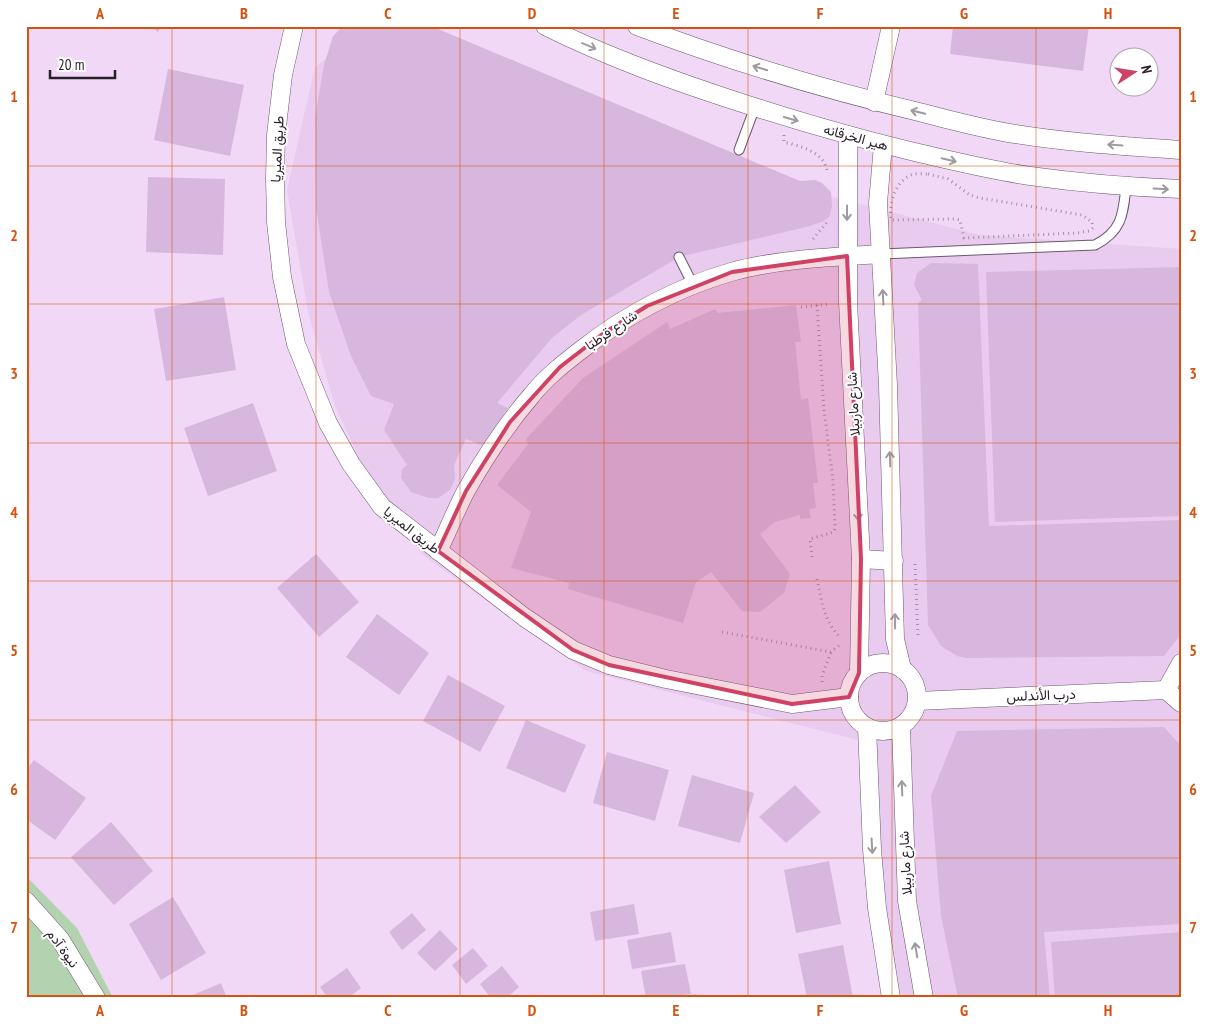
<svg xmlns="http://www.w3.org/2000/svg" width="1207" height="1024" font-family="'PT Sans Narrow',Vazirmatn,sans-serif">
  <rect width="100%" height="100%" fill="#f1d8f6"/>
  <!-- built -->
  <polygon fill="#e9cbef" points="371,26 814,192 980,235 1181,249 1181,998 898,998 858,740 586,671 424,556 370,482 335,406 308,312 287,190 315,67"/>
  <!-- green -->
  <polygon fill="#b3d2b0" points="26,876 77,928 113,998 26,998"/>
  <!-- building -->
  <g fill="#d8b7de">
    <polygon points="149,26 162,26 158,32"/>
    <polygon points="343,26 431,26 800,181 815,180 822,183 831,192 832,207 829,217 822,222 806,227 679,257 581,315 552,338 497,403 508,408 484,446 466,439 454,465 455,479 450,490 438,498 429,498 411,492 401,478 402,469 407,465 384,430 394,404 371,396 351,356 329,292 316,207 315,117 324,65 333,36"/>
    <polygon points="953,26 1089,26 1083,71 950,54"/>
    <polygon points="168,69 244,85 230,156 154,140"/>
    <polygon points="148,177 225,179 223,255 146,252"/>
    <polygon points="931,263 978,264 989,526 1181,520 1181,634 1164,656 966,658 957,656 941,646 928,625 918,303 922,300 914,285 917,273"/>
    <polygon points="1181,267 1181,516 995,522 986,272"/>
    <polygon points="224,297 236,370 166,381 154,309"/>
    <polygon points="796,305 801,342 795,342 801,400 808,398 818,483 813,483 816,508 809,509 811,518 800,519 800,515 775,522 760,534 790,574 784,593 760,612 742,611 711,572 696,582 683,623 568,589 569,583 511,568 531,512 497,485 528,444 526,439 583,378 667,322 670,329 715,309 718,313"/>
    <polygon points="253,403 277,471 208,496 184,428"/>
    <polygon points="316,554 359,602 319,637 277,588"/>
    <polygon points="377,614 429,653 399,695 346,657"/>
    <polygon points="448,675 505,706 480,752 423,721"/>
    <polygon points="526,720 586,745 565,793 506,768"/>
    <polygon points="1164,727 1181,746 1181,924 1044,932 1050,998 958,998 941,916 931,796 957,731"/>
    <polygon points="607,752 669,770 655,821 593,803"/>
    <polygon points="34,760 86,798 55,840 26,819 26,770"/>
    <polygon points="692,775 754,793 740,843 678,826"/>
    <polygon points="795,785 821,812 786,843 759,817"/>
    <polygon points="111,822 153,871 114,905 71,857"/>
    <polygon points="829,861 841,924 796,933 784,870"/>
    <polygon points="173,897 206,953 161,980 129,924"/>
    <polygon points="634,904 639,934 595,941 590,912"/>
    <polygon points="412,913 426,930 402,950 389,932"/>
    <polygon points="440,930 458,949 435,971 417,953"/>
    <polygon points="671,932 676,962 632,969 627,940"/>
    <polygon points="1181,932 1181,998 1055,998 1051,942"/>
    <polygon points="843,945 853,998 807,998 798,954"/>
    <polygon points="473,948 488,966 466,984 452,965"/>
    <polygon points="685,964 691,994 665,998 646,998 641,971"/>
    <polygon points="502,966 519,987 507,998 491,998 480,984"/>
    <polygon points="347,968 361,988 348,998 328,998 320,987"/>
    <polygon points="221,983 227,998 186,998"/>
    <polygon points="696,994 696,998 682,998 682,997"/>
  </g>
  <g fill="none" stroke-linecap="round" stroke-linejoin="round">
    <!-- lane casing -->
    <g stroke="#6d5771" stroke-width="11">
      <g id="lane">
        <polyline points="739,150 755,107"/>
        <path d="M 881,254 L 1095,245 C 1122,231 1123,215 1126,187"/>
        <polyline points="679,257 693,285"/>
      </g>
    </g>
    <!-- street casing -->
    <g stroke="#6d5771" stroke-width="19">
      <g id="street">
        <polyline points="294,26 283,75 276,135 275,178 276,222 282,277 296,344 328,423 351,464 382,507 524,617 573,650 609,665 666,679 792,704 849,697"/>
        <path d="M 545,26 C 609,58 677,82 745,104 C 804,123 863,140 923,154 C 958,162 995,171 1030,176 C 1080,183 1130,187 1181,189"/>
        <path d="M 637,26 C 730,61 826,90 923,113 C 953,121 984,129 1015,134 C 1070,143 1126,146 1181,150"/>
        <polyline points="874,102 891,26"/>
        <polyline points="848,135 848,302 861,559 859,673"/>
        <polyline points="883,145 878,203 888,385 895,639 902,669"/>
        <path d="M 438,551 C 448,531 456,509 467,489 C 485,457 507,424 531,396 C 545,378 563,364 581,350 C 626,315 676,288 731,272 C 777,259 833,257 881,254"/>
        <polyline points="861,559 894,561"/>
        <circle cx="883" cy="697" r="34"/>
        <polyline points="1166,690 1181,663"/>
        <polyline points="917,701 1166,690 1181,703"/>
        <polyline points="867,727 872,849 877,908 891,998"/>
        <polyline points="901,727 907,901 924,998"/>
        <polyline points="26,901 60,939 96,998"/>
      </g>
    </g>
    <!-- path -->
    <g stroke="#a390a6" stroke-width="3" stroke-dasharray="1 4" stroke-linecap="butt">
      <path d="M 784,135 L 784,142 C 799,146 823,151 827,170"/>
      <path d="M 928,174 L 948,179 L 970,195 L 980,198 L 1082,215 L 1092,222 L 1093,228 L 1089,231 L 1077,233 L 964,238 L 960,220 L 955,219 L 891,220 C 889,204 894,183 911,175 C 916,173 923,174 928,174 Z"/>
      <polyline points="813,239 828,221"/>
      <polyline points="801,307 830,304"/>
      <polyline points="812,557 810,539 834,532 835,528 833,481 824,410 817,305"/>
      <polyline points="915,564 918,637"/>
      <path d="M 817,579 C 822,601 823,620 840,637"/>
      <polyline points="722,632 831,652 841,644"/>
      <polyline points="822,682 822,676 831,652"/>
    </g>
    <!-- lane -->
    <use href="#lane" stroke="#fff" stroke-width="9"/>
    <!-- street -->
    <use href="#street" stroke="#fff" stroke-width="18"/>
  </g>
  <!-- one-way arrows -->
  <defs><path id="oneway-shaft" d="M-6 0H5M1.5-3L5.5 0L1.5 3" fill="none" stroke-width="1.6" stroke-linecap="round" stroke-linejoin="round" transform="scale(1.25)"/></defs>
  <g stroke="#9f9a9f">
    <use href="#oneway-shaft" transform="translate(589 46) rotate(23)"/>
    <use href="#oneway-shaft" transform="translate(760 68) rotate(-163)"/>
    <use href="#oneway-shaft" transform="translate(918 112) rotate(-167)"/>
    <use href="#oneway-shaft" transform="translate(791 119) rotate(16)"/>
    <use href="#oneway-shaft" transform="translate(1115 145) rotate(-176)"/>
    <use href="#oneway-shaft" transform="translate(949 160) rotate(13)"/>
    <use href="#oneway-shaft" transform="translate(1161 189) rotate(3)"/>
    <use href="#oneway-shaft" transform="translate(847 213) rotate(90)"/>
    <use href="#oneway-shaft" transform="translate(883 297) rotate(-93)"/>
    <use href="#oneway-shaft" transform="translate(890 459) rotate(-92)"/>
    <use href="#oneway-shaft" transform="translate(858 513) rotate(88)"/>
    <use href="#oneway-shaft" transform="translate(895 621) rotate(-91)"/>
    <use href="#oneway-shaft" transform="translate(902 788) rotate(-92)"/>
    <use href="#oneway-shaft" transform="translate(872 846) rotate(87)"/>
    <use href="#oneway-shaft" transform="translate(916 950) rotate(-100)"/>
  </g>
  <!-- marked area -->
  <path fill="#d04166" fill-opacity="0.2" stroke="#d04166" stroke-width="4" stroke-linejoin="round" d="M 847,256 L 861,559 L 859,673 L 849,697 L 792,704 L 609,665 L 573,650 L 438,551 L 466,491 L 510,422 L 560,367 L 604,333 L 647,306 L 732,272 Z"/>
  <!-- grid -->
  <path fill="none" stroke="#d5530f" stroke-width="1" stroke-opacity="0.55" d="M 172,26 L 172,998M 316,26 L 316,998M 460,26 L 460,998M 604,26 L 604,998M 748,26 L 748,998M 892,26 L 892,998M 1036,26 L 1036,998M 26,166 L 1181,166M 26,304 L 1181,304M 26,443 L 1181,443M 26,581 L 1181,581M 26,720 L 1181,720M 26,858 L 1181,858"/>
  <g text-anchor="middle" stroke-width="4" stroke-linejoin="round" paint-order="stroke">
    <!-- street labels -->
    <g font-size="14" fill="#291f2a" stroke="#fff">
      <text transform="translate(856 137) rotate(15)" y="5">هير الخرقانه</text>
      <text transform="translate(277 149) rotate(-87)" y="5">طريق الميريا</text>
      <text transform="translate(611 330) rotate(-34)" y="5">شارع قرطبا</text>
      <text transform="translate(853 404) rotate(-93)" y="5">شارع ماربيلا</text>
      <text transform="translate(412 530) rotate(38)" y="5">طريق الميريا</text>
      <text transform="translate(1041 695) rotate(-2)" y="5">درب الأندلس</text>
      <text transform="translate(905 863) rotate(-93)" y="5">شارع ماربيلا</text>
      <text transform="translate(63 948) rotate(54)" y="5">نيوة آدم</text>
    </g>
  </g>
  <!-- border -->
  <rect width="1207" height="1024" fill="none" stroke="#ffffff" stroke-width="55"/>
  <!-- north arrow -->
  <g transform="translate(1134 72) rotate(78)"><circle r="24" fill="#ffffff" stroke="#a9a5aa"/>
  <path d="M0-4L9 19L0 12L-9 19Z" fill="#d04166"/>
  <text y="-8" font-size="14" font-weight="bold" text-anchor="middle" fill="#291f2a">N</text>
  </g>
  <!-- scale -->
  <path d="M50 70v8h65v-8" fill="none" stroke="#291f2a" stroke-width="2.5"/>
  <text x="58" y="70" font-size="15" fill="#291f2a" stroke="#ffffff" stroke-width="4" paint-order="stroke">20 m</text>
  <rect x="28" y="28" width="1152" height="968" fill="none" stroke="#d5530f" stroke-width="2"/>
  <g font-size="16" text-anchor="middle" font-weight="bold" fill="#d5530f">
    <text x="100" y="19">A</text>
    <text x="244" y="19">B</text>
    <text x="388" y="19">C</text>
    <text x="532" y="19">D</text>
    <text x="676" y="19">E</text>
    <text x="820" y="19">F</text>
    <text x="964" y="19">G</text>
    <text x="1108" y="19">H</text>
    <text x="14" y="102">1</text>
    <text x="1193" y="102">1</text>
    <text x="14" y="241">2</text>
    <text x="1193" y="241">2</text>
    <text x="14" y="379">3</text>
    <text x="1193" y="379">3</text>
    <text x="14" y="518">4</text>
    <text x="1193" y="518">4</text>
    <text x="14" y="656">5</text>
    <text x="1193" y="656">5</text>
    <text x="14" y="795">6</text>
    <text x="1193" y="795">6</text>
    <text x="14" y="933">7</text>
    <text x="1193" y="933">7</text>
    <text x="100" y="1016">A</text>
    <text x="244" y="1016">B</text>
    <text x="388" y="1016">C</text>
    <text x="532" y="1016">D</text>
    <text x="676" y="1016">E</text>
    <text x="820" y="1016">F</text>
    <text x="964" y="1016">G</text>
    <text x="1108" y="1016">H</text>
  </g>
</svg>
